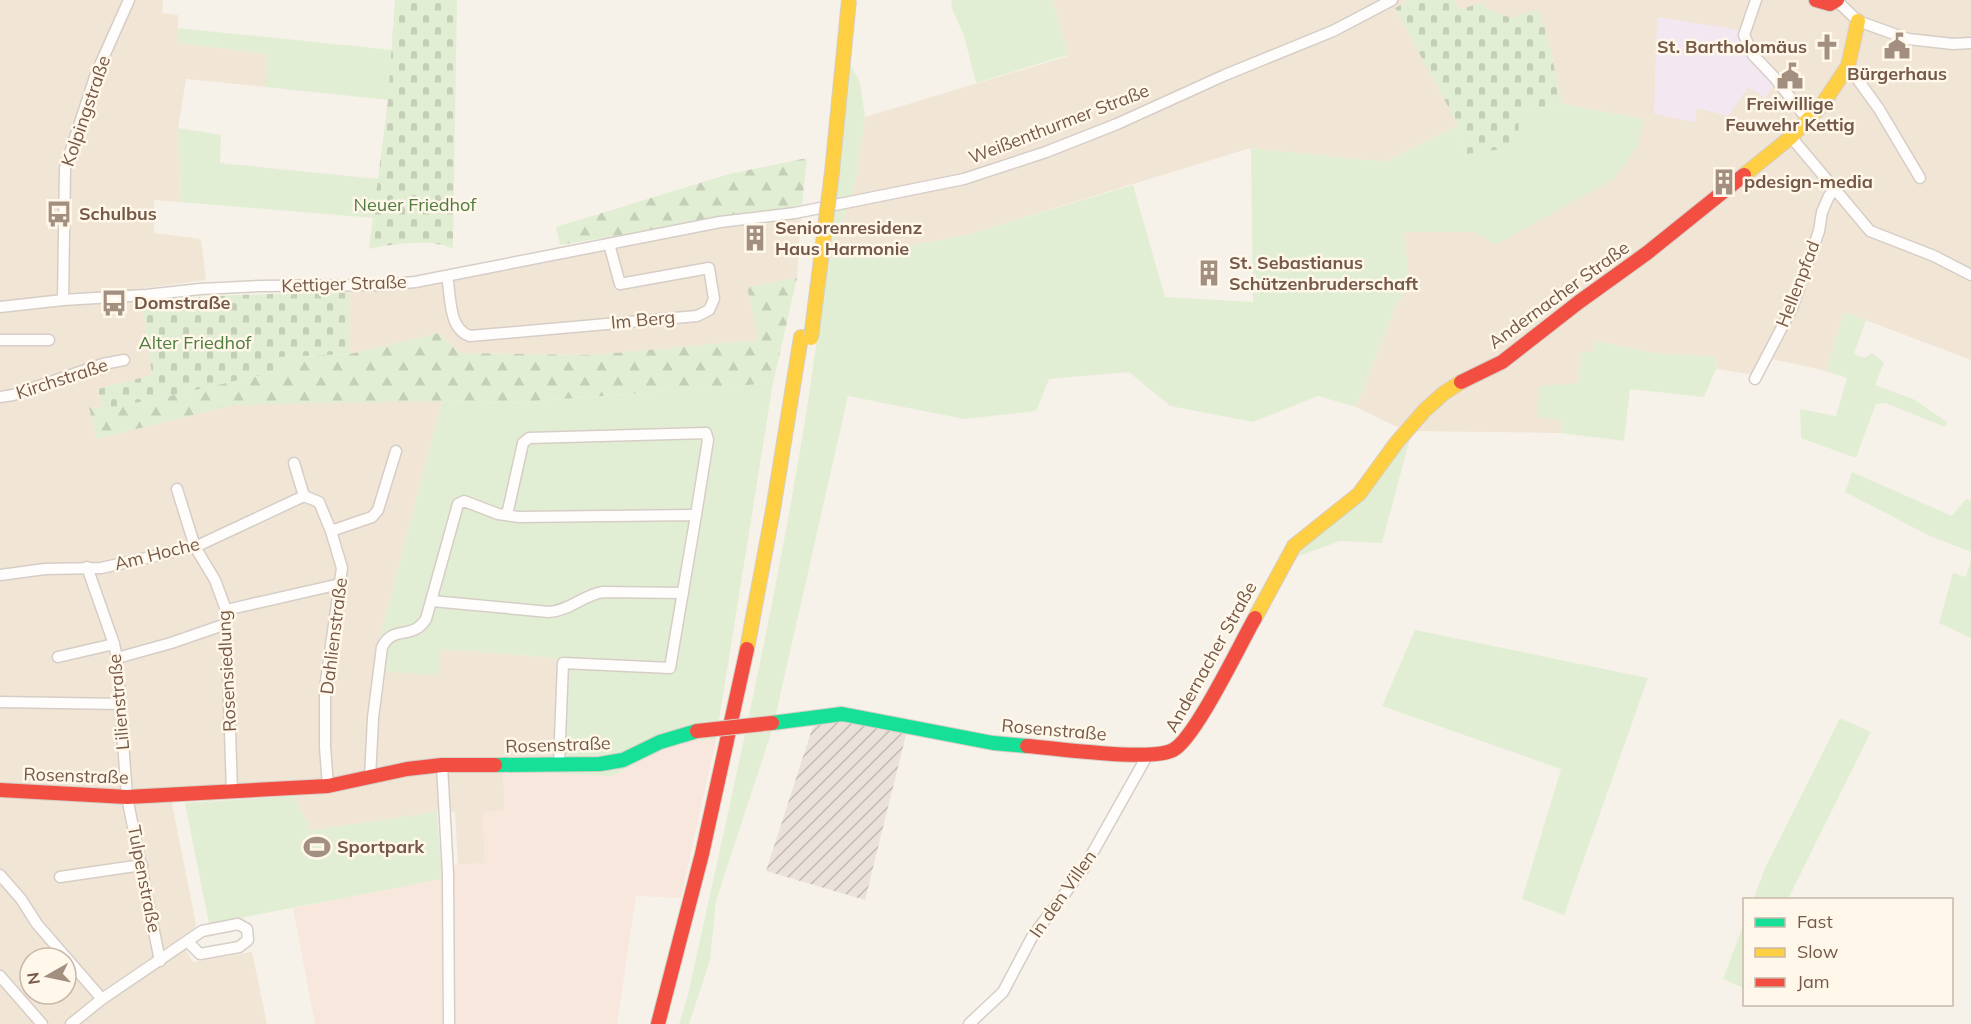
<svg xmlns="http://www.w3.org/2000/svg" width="1971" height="1024" font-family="Mulish,sans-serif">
  <defs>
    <pattern id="industrial-furrows" width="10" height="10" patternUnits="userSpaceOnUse" patternTransform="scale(1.5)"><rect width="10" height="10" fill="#eae2da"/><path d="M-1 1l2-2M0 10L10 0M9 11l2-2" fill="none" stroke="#c2bab3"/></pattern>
    <pattern id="forest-firs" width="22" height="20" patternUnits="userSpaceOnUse" patternTransform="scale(1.5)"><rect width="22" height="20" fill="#e2eed3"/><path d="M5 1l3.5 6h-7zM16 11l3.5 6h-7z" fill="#c5ceb7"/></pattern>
    <pattern id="cemetery-stones" width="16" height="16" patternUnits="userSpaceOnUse" patternTransform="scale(1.5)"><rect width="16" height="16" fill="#e2eed3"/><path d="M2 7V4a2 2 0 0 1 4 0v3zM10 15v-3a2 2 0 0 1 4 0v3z" fill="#c5ceb7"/></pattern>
  </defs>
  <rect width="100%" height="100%" fill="#f7f2e9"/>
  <!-- residential -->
  <g fill="#f1e5d6" fill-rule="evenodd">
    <path d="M 0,0 L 163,0 L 162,13 L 178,15 L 178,43 L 268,54 L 267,87 L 186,79 L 178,129 L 180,202 L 154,200 L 154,233 L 201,239 L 206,280 L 144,288 L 142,301 L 152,375 L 98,389 L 102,409 L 89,407 L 96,439 L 233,405 L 391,390 L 442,401 L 379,641 L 441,649 L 557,658 L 554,760 L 503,770 L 505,810 L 483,813 L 485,863 L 458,865 L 455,812 L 437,812 L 311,830 L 294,796 L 290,782 L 172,788 L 172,804 L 196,924 L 194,930 L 181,943 L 193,962 L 252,952 L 267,1024 L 0,1024 ZM 30,958 L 66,958 L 66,994 L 30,994 Z"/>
    <polygon points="1053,0 1409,0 1395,8 1458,125 1385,162 1251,148 963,236 828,259 854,190 865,117 1068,56"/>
    <polygon points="1455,0 1971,0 1971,360 1844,312 1826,371 1772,359 1755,375 1716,369 1715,357 1654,353 1595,341 1592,354 1581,353 1579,383 1562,420 1560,433 1412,431 1393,425 1356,407 1396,306 1409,285 1404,232 1475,232 1644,119 1562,104 1547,34 1484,8 1459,10"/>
    <polygon points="801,215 797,278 747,287 759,340 592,355 460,353 439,333 350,354 349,292 422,287 719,227"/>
  </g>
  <!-- commercial -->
  <polygon fill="#f8e7dc" points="716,739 681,898 636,896 617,1024 315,1024 293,908 442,879 454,876 453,865 485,863 483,812 505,810 503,770 612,776 681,741"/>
  <!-- industrial -->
  <polygon fill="url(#industrial-furrows)" points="843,718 907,731 865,900 766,871 815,720"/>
  <!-- education -->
  <polygon fill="#f3e8f2" points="1657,17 1741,30 1775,83 1765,98 1748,87 1728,116 1697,108 1695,122 1654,114"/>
  <!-- grass -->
  <g fill="#e2eed3">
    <polygon points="952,0 1053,0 1068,55 976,83 964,36 951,6"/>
    <polygon points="177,28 393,50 388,100 266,87 268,54 178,43"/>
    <path d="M 850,65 L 860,82 L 865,117 L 854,190 L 828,259 L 963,236 L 1133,185 L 1165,297 L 1253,302 L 1251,148 L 1385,162 L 1458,125 L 1466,154 L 1519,111 L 1562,104 L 1644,119 L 1637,147 L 1615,178 L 1496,245 L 1475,232 L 1404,232 L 1409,285 L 1396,306 L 1356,407 L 1318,396 L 1253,422 L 1170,406 L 1129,372 L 1049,379 L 1036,411 L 964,419 L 848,396 L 773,727 L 716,901 L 710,960 L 689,1024 L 679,1024 L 688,995 C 730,802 775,609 806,414 C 824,298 837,182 850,65 Z"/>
    <polygon points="178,128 221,135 220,163 379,179 374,218 180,202"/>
    <polygon points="1844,312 1866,320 1854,354 1864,358 1872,353 1884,363 1875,385 1913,399 1947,422 1945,427 1885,403 1876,404 1856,458 1801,438 1800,409 1836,416 1847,378 1826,371"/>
    <polygon points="1595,341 1654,353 1715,357 1716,369 1704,397 1630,389 1624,441 1560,433 1562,420 1536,417 1540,386 1579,383 1581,352 1592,353"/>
    <polygon points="773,383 716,739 681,741 612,776 554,773 557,658 441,649 438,675 376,671 379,641 442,401 507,403"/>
    <polygon points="1412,431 1382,543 1340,541 1291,559 1298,547 1361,495"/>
    <polygon points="1852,472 1952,516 1966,499 1971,501 1971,552 1928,535 1845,492"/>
    <polygon points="1971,560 1971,638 1939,623 1953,573 1966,577"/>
    <polygon points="1415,630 1648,678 1564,915 1522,899 1561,769 1382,706"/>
    <polygon points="1840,718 1871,732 1788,899 1753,899 1765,868"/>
    <polygon points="294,796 311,830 437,812 442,879 209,924 185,803"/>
    <polygon points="1744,923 1744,988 1723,979"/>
  </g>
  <!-- forest -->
  <g fill="url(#forest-firs)">
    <polygon points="807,158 802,205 560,245 556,227 729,174"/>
    <polygon points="797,278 773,383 507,403 442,401 233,405 96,439 89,407 102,409 156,399 278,371 278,357 350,354 439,333 460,353 592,355 758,340 747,287"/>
  </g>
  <!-- cemetery -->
  <g fill="url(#cemetery-stones)">
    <path d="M 395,0 L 457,0 L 453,249 C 433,238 391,244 369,249 L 388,100 Z"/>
    <polygon points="1409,0 1455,0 1459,10 1483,2 1485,8 1511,18 1539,9 1547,34 1562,104 1519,111 1518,147 1466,154 1458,125 1395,8"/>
    <polygon points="349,292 350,354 278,357 278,371 156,399 102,409 98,389 152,375 142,301 236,295"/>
  </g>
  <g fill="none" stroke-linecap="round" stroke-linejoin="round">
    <!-- street casing -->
    <g stroke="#d6cec6" stroke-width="13">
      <g id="street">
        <polyline points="1756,0 1744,35 1753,55 1774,77 1808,120"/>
        <polyline points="1837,1 1858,21 1908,39 1953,44 1971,43"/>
        <polyline points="1848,66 1879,109 1920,178"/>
        <polyline points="1791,137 1870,231 1934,256 1971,275"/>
        <path d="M 447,276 C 451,296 448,329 470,336 L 697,316 L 709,310 L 714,299 L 709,268 L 620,284 L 609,244"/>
        <polyline points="63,300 65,168 96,74 129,0"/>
        <polyline points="0,307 63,300 146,295 200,289 260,286 383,285 415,282 720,222 795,213 964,179 1046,152 1117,124 1225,75 1333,31 1392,0"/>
        <polyline points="0,340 49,340"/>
        <polyline points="1755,379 1792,308 1819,231 1822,212 1829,196 1835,189"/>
        <polyline points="0,397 13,395 103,364 124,360"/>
        <polyline points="294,463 304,496"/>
        <polyline points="177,489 195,547 215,580 226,610 232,792"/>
        <polyline points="507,515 523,443 529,438 706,433 708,440 696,515"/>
        <polyline points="87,567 114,644 117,658 127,797 160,961"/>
        <polyline points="0,575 45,569 101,568 195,547 304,496 319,502 331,531"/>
        <path d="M 432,601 L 549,612 C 569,611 583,595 603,592 L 683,593"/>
        <polyline points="226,610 340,584"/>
        <polyline points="58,657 114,644"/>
        <polyline points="117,658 171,643 226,624"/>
        <polyline points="0,702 120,704"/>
        <polyline points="442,765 448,874 449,1024"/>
        <path d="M 370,778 L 373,718 L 382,647 C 394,624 412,641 426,619 L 458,504 L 464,501 L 498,514 L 519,517 L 696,515 L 670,668 L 563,663 L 559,764"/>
        <polyline points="328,786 325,747 325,688 342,568 331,531 372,517 378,510 396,451"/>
        <polyline points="0,875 21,899 37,924 102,999"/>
        <polyline points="60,877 142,865"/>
        <polyline points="0,976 42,1024"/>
        <polyline points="71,1024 102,999 202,931 238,924 247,929 248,940 239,947 200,954 188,942"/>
        <polyline points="969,1024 1003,992 1032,937 1084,868 1147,756"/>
      </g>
    </g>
    <!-- fast casing -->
    <g stroke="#d6cec6" stroke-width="16">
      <g id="fast">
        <polyline points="772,723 842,714 993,743 1027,746"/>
        <polyline points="495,765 600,764 623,760 660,742 697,731"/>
      </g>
    </g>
    <!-- slow casing -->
    <g stroke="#d6cec6" stroke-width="16">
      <g id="slow">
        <polyline points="1744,175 1791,137 1822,105 1848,66 1858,21"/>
        <polyline points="1255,618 1294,546 1359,494 1397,442 1425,410 1444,393 1461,382"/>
        <polyline points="747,649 773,510 801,337"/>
      </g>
    </g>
    <!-- jam casing -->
    <g stroke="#d6cec6" stroke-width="16">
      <g id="jam">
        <polyline points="1816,0 1830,4 1837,0"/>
        <polyline points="1461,382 1502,362 1579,302 1647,253 1744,175"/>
        <path d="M 1027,746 C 1057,748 1150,762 1173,750 C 1195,739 1240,644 1255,618"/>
        <polyline points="0,790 127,797 328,786 407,769 442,765 495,765"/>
        <polyline points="658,1024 702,854 747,649"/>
      </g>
    </g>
    <!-- street -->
    <use href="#street" stroke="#fefdfc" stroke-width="10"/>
    <!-- fast -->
    <use href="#fast" stroke="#16e098" stroke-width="14"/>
    <!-- slow -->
    <use href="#slow" stroke="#ffcf43" stroke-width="14"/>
    <!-- jam -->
    <use href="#jam" stroke="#f24e42" stroke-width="14"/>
    <!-- slow-bridge casing -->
    <g stroke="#d6cec6" stroke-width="16" stroke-linecap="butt">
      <polyline id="slow-bridge" points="811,338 832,172 849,0"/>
    </g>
    <!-- jam-bridge casing -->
    <g stroke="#d6cec6" stroke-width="16" stroke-linecap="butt">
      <polyline id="jam-bridge" points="697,731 772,723"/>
    </g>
    <!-- slow-bridge -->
    <use href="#slow-bridge" stroke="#ffcf43" stroke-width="14"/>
    <!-- jam-bridge -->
    <use href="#jam-bridge" stroke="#f24e42" stroke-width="14"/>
  </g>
  <!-- icons -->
  <defs>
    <g id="civic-bare" transform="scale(2.07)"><path d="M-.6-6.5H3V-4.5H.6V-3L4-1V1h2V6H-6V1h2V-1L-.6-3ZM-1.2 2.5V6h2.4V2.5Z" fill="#a38f80" stroke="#fff7ea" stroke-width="2.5" paint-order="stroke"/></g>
    <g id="church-bare" transform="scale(2.07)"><path d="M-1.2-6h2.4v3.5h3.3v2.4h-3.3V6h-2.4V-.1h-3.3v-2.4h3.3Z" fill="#a38f80" stroke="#fff7ea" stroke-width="2.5" paint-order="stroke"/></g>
    <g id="building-bare" transform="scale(2.07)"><path d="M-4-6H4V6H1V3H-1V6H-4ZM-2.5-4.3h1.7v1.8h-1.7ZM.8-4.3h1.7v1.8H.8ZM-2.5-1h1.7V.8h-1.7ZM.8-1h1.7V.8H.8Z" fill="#a38f80" stroke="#fff7ea" stroke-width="2.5" paint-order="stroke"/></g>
    <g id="bus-bare" transform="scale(2.07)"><path d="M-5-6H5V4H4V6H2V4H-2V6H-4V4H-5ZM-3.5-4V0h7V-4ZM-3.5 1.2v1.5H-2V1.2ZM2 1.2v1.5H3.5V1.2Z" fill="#a38f80" stroke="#fff7ea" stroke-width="2.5" paint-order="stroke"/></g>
    <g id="stadium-bare" transform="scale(2.07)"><path d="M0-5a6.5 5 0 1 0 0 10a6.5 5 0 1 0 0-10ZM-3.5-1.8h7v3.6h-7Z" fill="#a38f80" stroke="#fff7ea" stroke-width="2.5" paint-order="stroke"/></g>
  </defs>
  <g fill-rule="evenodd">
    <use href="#civic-bare" x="1897" y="46"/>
    <use href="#church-bare" x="1827" y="47"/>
    <use href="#civic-bare" x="1790" y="76"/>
    <use href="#building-bare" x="1724" y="182"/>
    <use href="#bus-bare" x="59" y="214"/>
    <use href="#building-bare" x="755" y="238"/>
    <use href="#building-bare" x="1209" y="273"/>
    <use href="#bus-bare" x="114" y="303"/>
    <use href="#stadium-bare" x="317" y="847"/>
  </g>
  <g text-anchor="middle" stroke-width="5" stroke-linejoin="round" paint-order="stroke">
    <!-- poi labels -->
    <g font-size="18" font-weight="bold" fill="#765948" stroke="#fff7ea" text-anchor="start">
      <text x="1807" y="53" text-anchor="end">St. Bartholomäus</text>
      <text x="1897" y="80" text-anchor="middle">Bürgerhaus</text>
      <text x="1790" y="110" text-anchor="middle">Freiwillige<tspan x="1790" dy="21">Feuwehr Kettig</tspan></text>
      <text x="1744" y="188">pdesign-media</text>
      <text x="79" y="220">Schulbus</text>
      <text x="775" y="234">Seniorenresidenz<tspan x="775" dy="21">Haus Harmonie</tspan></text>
      <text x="1229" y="269">St. Sebastianus<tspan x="1229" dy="21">Schützenbruderschaft</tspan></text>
      <text x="134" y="309">Domstraße</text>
      <text x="337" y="853">Sportpark</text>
    </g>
    <!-- street labels -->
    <g font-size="18" fill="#765948" stroke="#fff7ea">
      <text transform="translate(86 111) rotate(-71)" y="6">Kolpingstraße</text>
      <text transform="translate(1059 124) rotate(-21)" y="6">Weißenthurmer Straße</text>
      <text transform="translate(344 284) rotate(-2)" y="6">Kettiger Straße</text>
      <text transform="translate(1798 284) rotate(-69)" y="6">Hellenpfad</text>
      <text transform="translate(1559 295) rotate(-36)" y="6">Andernacher Straße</text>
      <text transform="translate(643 320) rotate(-5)" y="6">Im Berg</text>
      <text transform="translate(62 379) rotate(-18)" y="6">Kirchstraße</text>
      <text transform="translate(157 554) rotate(-14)" y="6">Am Hoche</text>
      <text transform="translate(334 636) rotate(-83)" y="6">Dahlienstraße</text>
      <text transform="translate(1211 657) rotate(-61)" y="6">Andernacher Straße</text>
      <text transform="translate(227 671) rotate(-93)" y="6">Rosensiedlung</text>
      <text transform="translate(119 702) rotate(-95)" y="6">Lilienstraße</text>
      <text transform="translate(1054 730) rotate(5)" y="6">Rosenstraße</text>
      <text transform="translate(558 745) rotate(-2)" y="6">Rosenstraße</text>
      <text transform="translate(76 776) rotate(2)" y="6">Rosenstraße</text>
      <text transform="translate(144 879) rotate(79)" y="6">Tulpenstraße</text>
      <text transform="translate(1063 894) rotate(-55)" y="6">In den Villen</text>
    </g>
    <!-- park labels -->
    <g font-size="18" fill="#507c40" stroke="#fff7ea">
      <text x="415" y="211">Neuer Friedhof</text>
      <text x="195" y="349">Alter Friedhof</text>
    </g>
  </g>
  <!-- legend -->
  <rect x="1743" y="898" width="210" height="108" fill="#fff7ea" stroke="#c8b8a9" stroke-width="1.5"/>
  <rect x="1755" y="918" width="30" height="9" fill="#16e098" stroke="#c8b8a9" stroke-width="1.5"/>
  <text x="1797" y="928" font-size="18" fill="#765948">Fast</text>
  <rect x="1755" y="948" width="30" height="9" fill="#ffcf43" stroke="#c8b8a9" stroke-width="1.5"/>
  <text x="1797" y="958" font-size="18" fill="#765948">Slow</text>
  <rect x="1755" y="978" width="30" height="9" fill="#f24e42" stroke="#c8b8a9" stroke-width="1.5"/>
  <text x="1797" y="988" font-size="18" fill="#765948">Jam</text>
  <!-- north arrow -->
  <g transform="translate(48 976) rotate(261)"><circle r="28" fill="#fff7ea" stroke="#c8b8a9" stroke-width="1.5"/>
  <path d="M0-4.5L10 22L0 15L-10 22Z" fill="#a38f80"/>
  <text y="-9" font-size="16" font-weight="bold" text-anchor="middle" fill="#765948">N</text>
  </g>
</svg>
